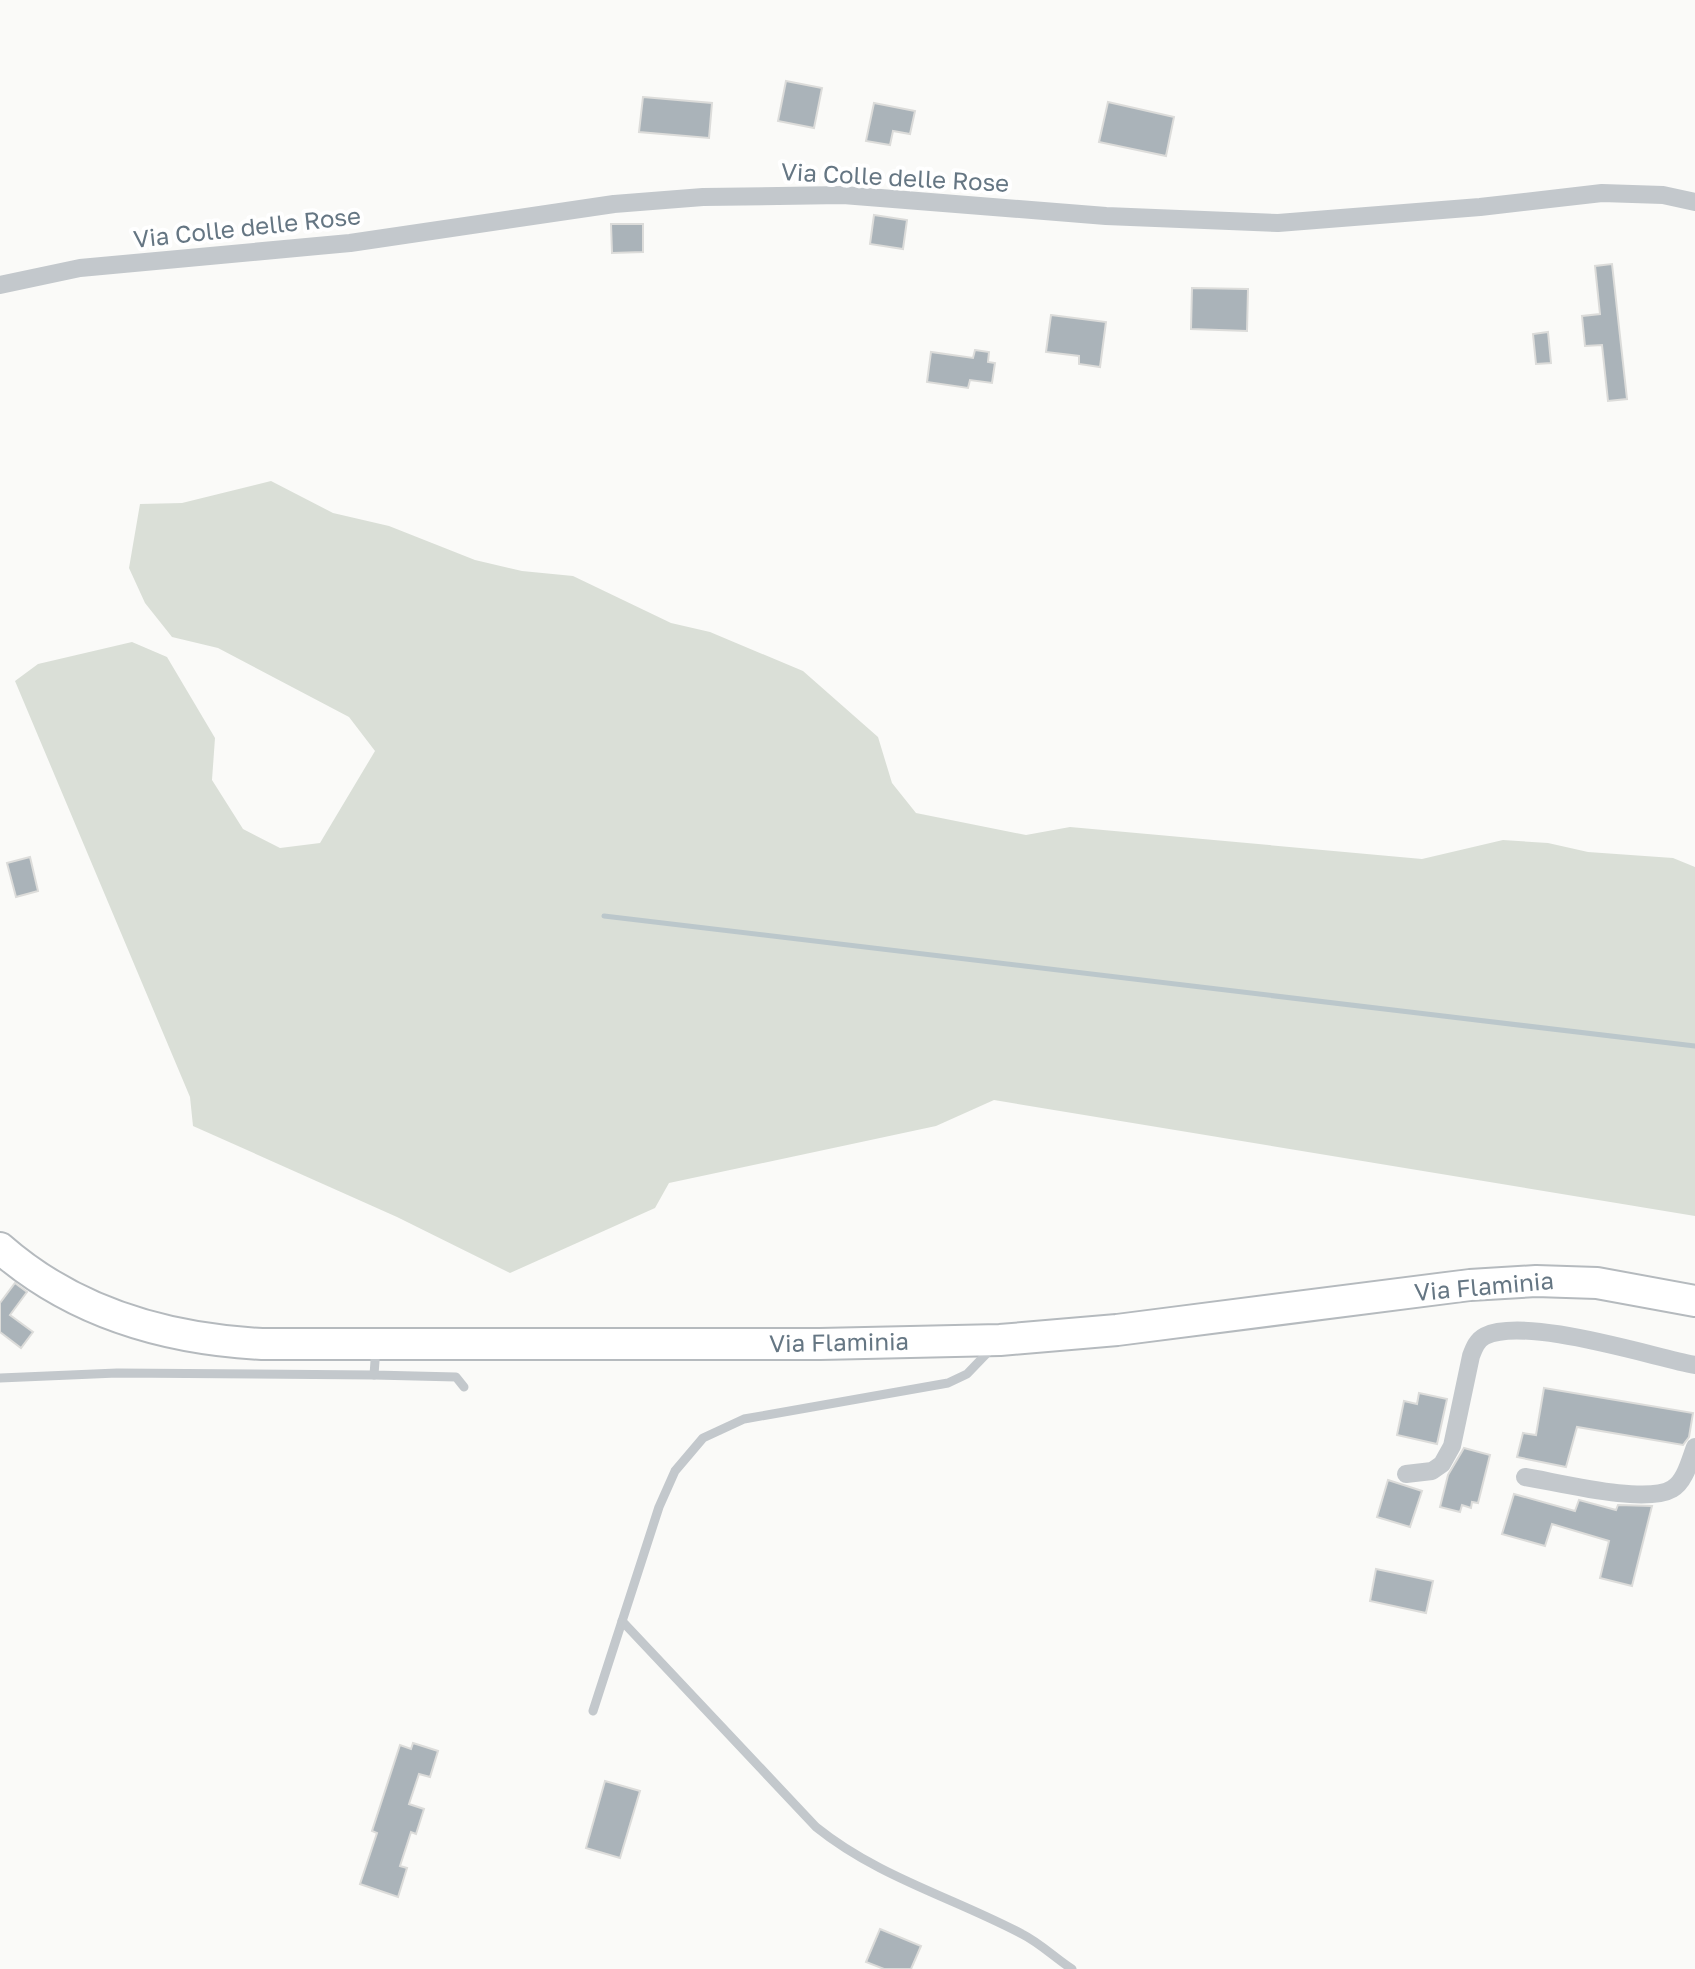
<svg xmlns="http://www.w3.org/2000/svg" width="1695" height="1969" font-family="'Golos Text',sans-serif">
  <rect width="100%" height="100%" fill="#fafaf8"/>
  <!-- green -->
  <polygon fill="#dadfd7" points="271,481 333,513 389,526 475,560 522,571 573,576 671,623 710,632 803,671 878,737 892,783 916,813 1026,835 1070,827 1422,859 1503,840 1548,843 1588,852 1673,858 1695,867 1695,1216 994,1100 936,1126 669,1183 655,1208 510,1273 397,1217 193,1126 190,1097 15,681 38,664 132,642 167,657 215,738 212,780 243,829 280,848 320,843 375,751 349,717 218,648 172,637 145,603 129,568 140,504 182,503"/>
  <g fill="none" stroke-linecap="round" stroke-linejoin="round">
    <!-- stream -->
    <polyline stroke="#bbc7cb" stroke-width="5" points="604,916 1695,1046"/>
  </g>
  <!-- building -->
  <g fill="#aab3b9" stroke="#dcdcda" stroke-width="2">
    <polygon points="786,81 822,88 814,128 778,121"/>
    <polygon points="643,97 712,103 709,138 639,132"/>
    <polygon points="1108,102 1174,117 1166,156 1099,142"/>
    <polygon points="874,103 915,111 910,134 893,131 890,145 866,141"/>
    <polygon points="874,215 907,220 903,249 870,244"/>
    <polygon points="611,224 643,224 643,252 612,253"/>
    <polygon points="1612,264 1627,399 1608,401 1602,345 1585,346 1582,316 1600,314 1595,266"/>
    <polygon points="1192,288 1248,289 1247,331 1191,329"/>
    <polygon points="1051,315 1106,322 1100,367 1079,364 1079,356 1046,352"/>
    <polygon points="1548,332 1551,363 1536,364 1533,334"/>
    <polygon points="975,350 989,352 988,362 995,363 992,383 970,380 968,388 927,382 931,352 973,358"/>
    <polygon points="30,857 38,891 16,897 7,863"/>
    <polygon points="15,1283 27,1292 10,1315 33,1332 21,1348 0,1332 0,1303"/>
    <polygon points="1544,1388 1693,1413 1689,1437 1683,1445 1577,1427 1566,1467 1517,1457 1523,1433 1536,1435"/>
    <polygon points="1419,1393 1447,1399 1437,1444 1397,1435 1404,1401 1417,1404"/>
    <polygon points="1464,1448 1490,1455 1478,1503 1472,1502 1471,1508 1462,1505 1460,1512 1440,1507 1448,1475"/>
    <polygon points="1388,1480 1422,1491 1410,1527 1377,1517"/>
    <polygon points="1514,1494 1575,1511 1579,1500 1616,1510 1618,1505 1652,1506 1632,1586 1600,1578 1609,1541 1552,1524 1545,1546 1502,1534"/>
    <polygon points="1376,1569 1433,1581 1426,1613 1370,1601"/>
    <polygon points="413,1743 438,1751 430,1777 419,1774 409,1804 424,1809 416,1834 411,1832 400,1866 407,1868 398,1897 360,1884 377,1833 372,1831 400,1745 411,1749"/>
    <polygon points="605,1781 640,1791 620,1858 586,1848"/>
    <polygon points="880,1929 921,1946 911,1969 884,1969 866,1962"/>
  </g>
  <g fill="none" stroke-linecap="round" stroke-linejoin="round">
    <!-- primary casing -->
    <g stroke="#b5babe" stroke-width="34">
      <path id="primary" d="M 0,1248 C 74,1313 165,1339 262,1344 L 820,1344 L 1000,1340 L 1117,1330 L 1470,1285 L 1536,1281 L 1597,1283 L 1695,1301"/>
    </g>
    <!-- lane -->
    <g stroke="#c3c8cc" stroke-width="9">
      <polyline points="376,1347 374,1375 456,1377 464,1387"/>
      <polyline points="0,1378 117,1373 374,1375"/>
      <path d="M 622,1621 L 816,1827 C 878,1877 952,1897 1022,1934 C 1040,1943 1055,1958 1072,1969"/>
      <polyline points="593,1711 659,1507 675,1471 703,1438 744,1419 948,1383 967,1374 993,1347"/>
    </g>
    <!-- street -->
    <g stroke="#c3c8cc" stroke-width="18">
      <polyline points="0,285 80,268 350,243 614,204 703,197 843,195 1106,216 1278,223 1480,207 1602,193 1663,195 1695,202"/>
      <path d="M 1406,1474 L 1432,1471 L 1442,1464 L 1452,1446 L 1471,1356 C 1474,1348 1477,1340 1485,1336 C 1525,1316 1649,1356 1695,1365"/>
      <path d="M 1525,1477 C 1557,1482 1645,1505 1672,1489 C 1685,1482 1690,1460 1695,1447"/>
    </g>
    <!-- primary -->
    <use href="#primary" stroke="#fff" stroke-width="30"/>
  </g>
  <g text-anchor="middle" stroke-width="8" stroke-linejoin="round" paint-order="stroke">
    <!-- street labels -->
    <g font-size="24" fill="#657683" stroke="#fff">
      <text transform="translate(895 178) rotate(3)" y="8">Via Colle delle Rose</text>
      <text transform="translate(247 228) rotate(-6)" y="8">Via Colle delle Rose</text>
      <text transform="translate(1484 1287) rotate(-5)" y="8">Via Flaminia</text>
      <text transform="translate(839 1343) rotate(-1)" y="8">Via Flaminia</text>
    </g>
  </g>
</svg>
